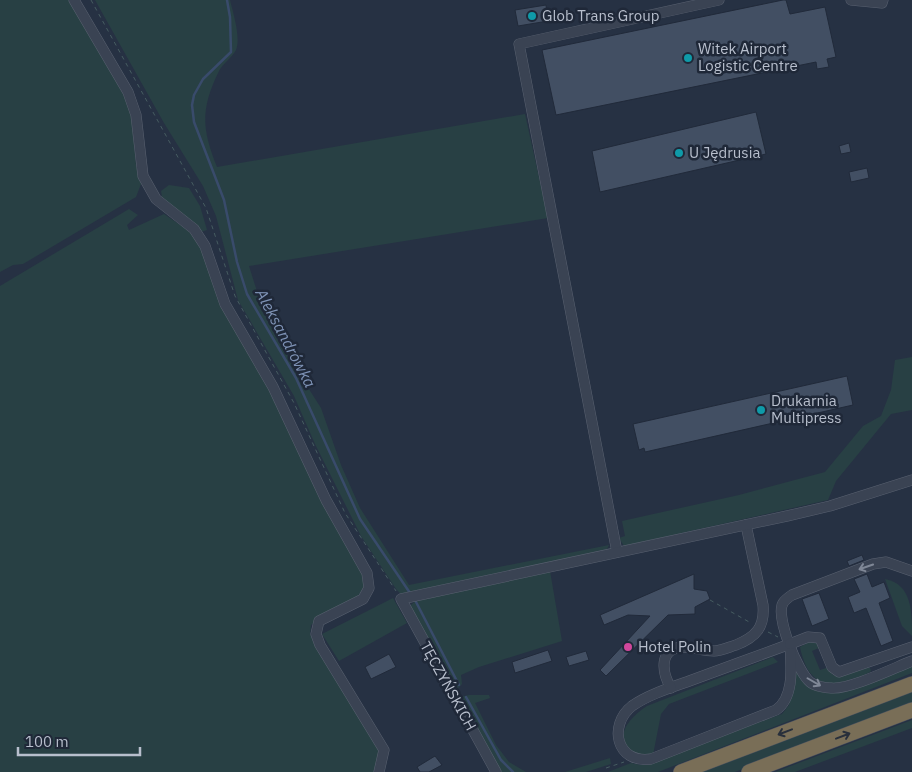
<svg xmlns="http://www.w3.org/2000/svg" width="912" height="772" font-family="'IBM Plex Sans',sans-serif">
  <rect width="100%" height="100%" fill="#263143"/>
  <!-- green -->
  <g fill="#284044">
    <polygon points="0,0 70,0 131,108 136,165 141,184 136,197 23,264 13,265 0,272"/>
    <path d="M 95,0 L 230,0 C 233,13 241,37 236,50 C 232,58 223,63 219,71 C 200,110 202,129 217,167 L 525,114 L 548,218 L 249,266 L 261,304 L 277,339 L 321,408 L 341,465 L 360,508 L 409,585 L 609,545 L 607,549 L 401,594 L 396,589 L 361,536 L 315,444 L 294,396 L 238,300 L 216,216 L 203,186 L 164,123 Z"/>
    <polygon points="169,185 189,188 200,206 207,230 201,232 162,197 161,191"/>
    <polygon points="129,209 138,215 127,225 129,230 164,214 192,233 203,251 248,350 366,577 364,589 355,599 330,611 311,625 310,634 380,750 375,772 0,772 0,286"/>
    <polygon points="912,357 912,410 891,414 836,481 828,500 624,546 619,538 625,536 622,521 739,495 825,472 863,426 881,416 891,390 895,360"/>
    <polygon points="550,571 562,641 479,667 461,675 462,684 458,688 454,687 409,607 418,598"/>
    <path d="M 885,579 C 912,584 912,612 912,636 L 902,626 Z"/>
    <polygon points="393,598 407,623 339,661 322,634"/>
    <path d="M 811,641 L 819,644 L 821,647 L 812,651 L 820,670 L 829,667 L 832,674 L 839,677 L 867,668 L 870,668 L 871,671 C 865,676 856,677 849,680 C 819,690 806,676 800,647 Z"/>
    <path d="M 773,657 L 778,662 L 669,704 L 661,714 L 653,755 L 640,757 C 636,755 630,751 627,748 C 615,731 635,714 647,706 Z"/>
    <polygon points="912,665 912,673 658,772 608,772 631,763 641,765 650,762 782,714 789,705 796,667 825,692"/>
    <polygon points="912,691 912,703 735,772 701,772"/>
    <polygon points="469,695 489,695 490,698 475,703 496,745 509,762 526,772 500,772 460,697"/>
    <polygon points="912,720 912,728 795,772 775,772"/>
    <polygon points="610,758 611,764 586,772 565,772"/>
  </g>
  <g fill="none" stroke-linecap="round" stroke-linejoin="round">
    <!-- stream -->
    <g stroke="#394b6b" stroke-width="2.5">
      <polyline points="227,0 230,17 231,52 203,79 194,95 192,105 194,122 224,200 237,262 247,294 296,378 360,519 410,593"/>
      <polyline points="415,600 459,685"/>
      <polyline points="466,697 501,760 513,772"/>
    </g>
  </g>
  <!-- building -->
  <g fill="#424f63" stroke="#212a3a">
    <polygon points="783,0 786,0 790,14 825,7 836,57 827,59 829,67 817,69 816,62 556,115 542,50"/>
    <polygon points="546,5 548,21 518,26 515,10"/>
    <polygon points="756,112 766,154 600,192 592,151"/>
    <polygon points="849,143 851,152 841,154 839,146"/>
    <polygon points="867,168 869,178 851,182 849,172"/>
    <polygon points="847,376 853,405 645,452 644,448 639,450 633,424"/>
    <polygon points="862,555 864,560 849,566 847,561"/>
    <polygon points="694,574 694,589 707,591 710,599 695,607 695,614 668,615 606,676 600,670 650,616 628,615 604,625 600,615"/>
    <polygon points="867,574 872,587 884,582 890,598 879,603 893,641 881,646 866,608 854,613 848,597 860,592 854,579"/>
    <polygon points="819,593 829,619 812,626 802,599"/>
    <polygon points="548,650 552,661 515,673 512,662"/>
    <polygon points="586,651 589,660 569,666 566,657"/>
    <polygon points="389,654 396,667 371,679 365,667"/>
    <polygon points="435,756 442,765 429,772 420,772 417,767"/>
  </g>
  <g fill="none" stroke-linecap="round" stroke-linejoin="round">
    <!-- minor casing -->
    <g stroke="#596170" stroke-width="11">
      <g id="minor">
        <polyline points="74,0 128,92 136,115 143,176 156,199 194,229 205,246 225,304 273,387 326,500 367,573 369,588 363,599 319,621 316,634 320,645 384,750 379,772"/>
        <polyline points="851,0 882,3 883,0"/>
        <polyline points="617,552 519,44 719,0"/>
        <path d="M 912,571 L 886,562 L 873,564 L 792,595 C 789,597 785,600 783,603 C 775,617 798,672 810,682 C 815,686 825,688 831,688 C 849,690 894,668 912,661"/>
        <path d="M 790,644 C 791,665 795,697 776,710 L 651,759 C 616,764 608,725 632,706 C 649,694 673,687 692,680 C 725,668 757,656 790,644 Z"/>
        <polyline points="790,644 808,637 820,638 832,667 839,672 912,647"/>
        <path d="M 671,688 C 662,673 658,648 683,647 C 693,647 703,651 714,651 C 721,651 729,647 736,645 C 756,637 765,627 763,605 L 746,525"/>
        <polyline points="496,772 401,599 787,516 830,506 912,480"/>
      </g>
    </g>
    <!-- highway casing -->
    <g stroke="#454e5d" stroke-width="16">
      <g id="highway">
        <polyline points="681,772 912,684"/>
        <polyline points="749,772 912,710"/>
      </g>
    </g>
    <!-- path -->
    <g stroke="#465c61" stroke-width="1" stroke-dasharray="4 4" stroke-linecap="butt">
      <polyline points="91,0 206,208 235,296 294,403 345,513 396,591"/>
      <polyline points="710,600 751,623"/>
      <polyline points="768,632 778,637"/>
      <polyline points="606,768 624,762"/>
    </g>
    <!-- minor -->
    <use href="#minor" stroke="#3a4353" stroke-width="10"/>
    <!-- highway -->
    <use href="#highway" stroke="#796e57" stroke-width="15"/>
  </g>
  <!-- one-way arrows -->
  <defs><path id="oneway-shaft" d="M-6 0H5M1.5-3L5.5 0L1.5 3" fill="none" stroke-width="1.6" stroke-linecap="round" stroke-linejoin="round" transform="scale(1.25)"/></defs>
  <g stroke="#7f8796">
    <use href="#oneway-shaft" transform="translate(866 567) rotate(161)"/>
    <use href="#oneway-shaft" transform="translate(814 682) rotate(30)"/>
  </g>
  <g stroke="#282f3b">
    <use href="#oneway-shaft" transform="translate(785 732) rotate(159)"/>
    <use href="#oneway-shaft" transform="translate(843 736) rotate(-21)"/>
  </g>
  <!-- markers -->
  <g fill="#0f9aa8" stroke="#1f2838" stroke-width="2">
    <circle cx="532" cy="16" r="5"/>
    <circle cx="688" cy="58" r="5"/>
    <circle cx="679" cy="153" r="5"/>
    <circle cx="761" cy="410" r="5"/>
  </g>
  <circle fill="#d1479c" stroke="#1f2838" stroke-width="2" cx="628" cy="647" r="5"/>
  <g text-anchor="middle" stroke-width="5" stroke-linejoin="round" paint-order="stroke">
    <!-- poi labels -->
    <g font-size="15" fill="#b8bfcd" stroke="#1f2838" text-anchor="start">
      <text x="542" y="21">Glob Trans Group</text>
      <text x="698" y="54">Witek Airport<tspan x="698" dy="17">Logistic Centre</tspan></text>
      <text x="689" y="158">U Jędrusia</text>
      <text x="771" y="406">Drukarnia<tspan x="771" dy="17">Multipress</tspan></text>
      <text x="638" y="652">Hotel Polin</text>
    </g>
    <!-- street labels -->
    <g font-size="15" fill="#b8bfcd" stroke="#1f2838">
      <text transform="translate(448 686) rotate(61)" y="5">TĘCZYŃSKICH</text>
    </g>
    <!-- water labels -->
    <g font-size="16" font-style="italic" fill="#7e92b5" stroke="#1f2838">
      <text transform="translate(286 338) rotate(62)" y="6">Aleksandrówka</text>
    </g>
  </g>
  <!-- scale -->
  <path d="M18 747v8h122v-8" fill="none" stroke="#b8bfcd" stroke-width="2.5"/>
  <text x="25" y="747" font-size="15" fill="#b8bfcd" stroke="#1f2838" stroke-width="4" paint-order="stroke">100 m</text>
</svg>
